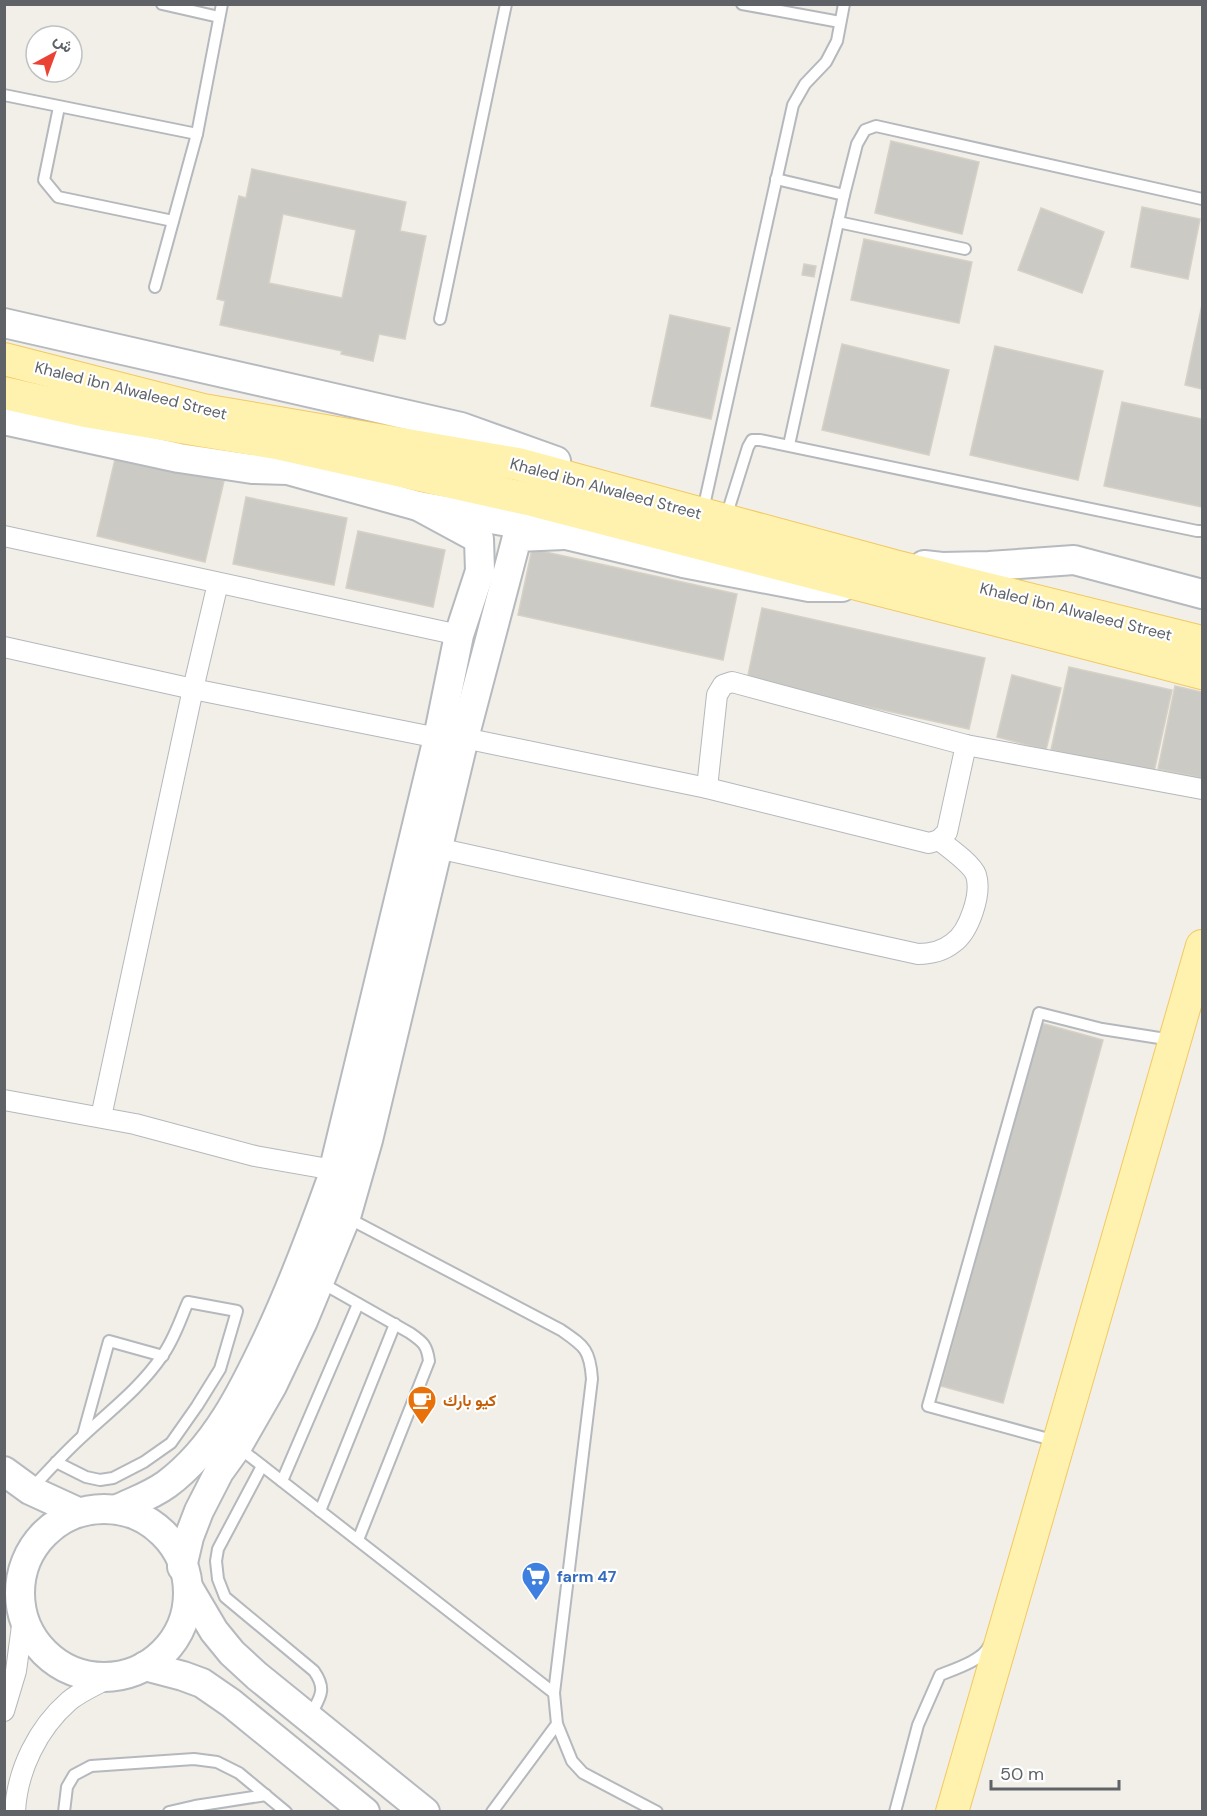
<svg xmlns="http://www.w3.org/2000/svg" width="1207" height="1816" font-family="'DM Sans',Vazirmatn,sans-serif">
  <rect width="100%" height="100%" fill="#f1efe8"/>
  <!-- building -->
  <g fill="#cccac5" stroke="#d6d1c6" stroke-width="1.5" fill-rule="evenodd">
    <polygon points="891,141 979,162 962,234 875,213"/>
    <path d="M 252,169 L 406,202 L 400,231 L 426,236 L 405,339 L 379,334 L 373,361 L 341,354 L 342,351 L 220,325 L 225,301 L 217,299 L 239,196 L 246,198 ZM 283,214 L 356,230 L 342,298 L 269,283 Z"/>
    <polygon points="1142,207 1200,219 1188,279 1131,267"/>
    <polygon points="1041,208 1104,232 1082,293 1018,270"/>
    <polygon points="864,239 972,262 959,323 851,300"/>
    <polygon points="804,264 816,266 814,277 802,275"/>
    <polygon points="1202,305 1202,389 1185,385"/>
    <polygon points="670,315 730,328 711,419 651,406"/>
    <polygon points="842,344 949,370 929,455 822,430"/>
    <polygon points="995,346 1103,371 1078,480 970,455"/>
    <polygon points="1122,402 1202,419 1202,507 1104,486"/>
    <polygon points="116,455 224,481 205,562 97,536"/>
    <polygon points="246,497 347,518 334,585 233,564"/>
    <polygon points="358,531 445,550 433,607 346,588"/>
    <polygon points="532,549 737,594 723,660 518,615"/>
    <polygon points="762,608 985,658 969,729 747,680"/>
    <polygon points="1069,667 1172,690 1154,772 1051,750"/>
    <polygon points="1012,675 1061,688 1046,750 997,737"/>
    <polygon points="1175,686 1202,692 1202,778 1158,769"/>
    <polygon points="1041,1023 1103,1040 1003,1403 941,1386"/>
  </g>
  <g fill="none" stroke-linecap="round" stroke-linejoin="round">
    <!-- lane casing -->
    <g stroke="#b5b8bc" stroke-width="14">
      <g id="lane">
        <polyline points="162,4 219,17"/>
        <polyline points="742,4 840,22"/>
        <polyline points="4,95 197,134"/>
        <polyline points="59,107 44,180 58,197 173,221"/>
        <polyline points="776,179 844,195 789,445"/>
        <polyline points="844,195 857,144 865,130 876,126 1202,199"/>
        <polyline points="838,222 965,249"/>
        <polyline points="155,287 197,134 222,4"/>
        <polyline points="440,319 506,4"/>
        <polyline points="703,510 793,105 805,84 826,62 837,41 844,4"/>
        <polyline points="726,517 748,447 752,440 760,440 1197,531 1202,531"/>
        <path d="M 346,1217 L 561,1330 C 584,1346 590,1349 592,1379 L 554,1693"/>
        <path d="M 320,1282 L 410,1333 C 423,1342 427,1345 429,1361 L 358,1540"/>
        <polyline points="83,1435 109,1341 163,1356"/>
        <polyline points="1056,1441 928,1406 1039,1013 1102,1029 1172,1040"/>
        <polyline points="238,1447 554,1693 557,1724 492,1812"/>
        <path d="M 262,1466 L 218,1549 L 216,1561 L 218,1579 L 225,1597 L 314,1671 C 328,1691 319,1698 309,1718"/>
        <polyline points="282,1481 358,1304"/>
        <path d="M 32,1488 C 49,1470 66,1451 84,1435 C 111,1410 141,1387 162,1356 C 174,1340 180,1320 188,1302 L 237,1311 L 220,1369 L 197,1406 L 171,1443 L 144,1462 L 113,1478 L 100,1480 L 86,1477 L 56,1462"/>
        <polyline points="320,1511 395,1324"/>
        <polyline points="557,1724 572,1761 583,1773 657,1812"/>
        <polyline points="64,1812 67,1787 74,1775 91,1766 194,1759 217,1762 239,1773 286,1812"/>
        <polyline points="169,1812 195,1806 266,1795"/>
        <path d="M 895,1812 L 918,1725 L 940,1675 C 955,1669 983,1660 989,1646"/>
      </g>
    </g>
    <!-- street casing -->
    <g stroke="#b5b8bc" stroke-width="22">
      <g id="street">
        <polyline points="4,536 459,635"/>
        <polyline points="4,647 193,689 438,738"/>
        <polyline points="464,738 707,788 929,843 939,840 947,832 966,745"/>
        <polyline points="707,788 717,695 723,685 732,682 966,745 1202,789"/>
        <path d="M 437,848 L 918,954 C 931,954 943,951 953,943 C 969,932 982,894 976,875 C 972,864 948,847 939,840"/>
        <polyline points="4,1100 135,1124 255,1156 334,1170"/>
        <polyline points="101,1117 193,689 218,583"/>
        <polyline points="4,1711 16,1671 23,1618"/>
        <path d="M 15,1812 C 17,1770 38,1728 69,1701 C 81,1691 97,1685 110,1677"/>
      </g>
    </g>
    <!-- secondary casing -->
    <g stroke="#b6babf" stroke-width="32">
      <g id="secondary">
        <polyline points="4,323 461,427 556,461"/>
        <polyline points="4,420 179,458 252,469 288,470 418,506 520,524 683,563 809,587 842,587"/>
        <polyline points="924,565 942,567 989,566 1074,560 1202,594"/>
        <polyline points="4,1471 30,1490 78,1512"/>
        <path d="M 118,1509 C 135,1501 152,1495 167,1484 C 215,1448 243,1391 268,1338 C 292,1287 312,1234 331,1181 L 438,738 L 459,635 L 480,571 L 479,539 L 418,506"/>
        <circle cx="104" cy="1593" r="84"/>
        <polyline points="182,1567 189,1537 199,1511 219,1472 237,1447 272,1386 303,1321 346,1217 368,1140 464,738 517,537 564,535"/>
        <polyline points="188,1587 214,1631 232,1653 257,1676 425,1812"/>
        <polyline points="145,1666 183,1676 202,1683 231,1703 365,1812"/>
      </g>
    </g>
    <!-- primary casing -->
    <g stroke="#f2c960" stroke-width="34">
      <g id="primary">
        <polyline points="4,359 203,410 518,464 894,566 1202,642"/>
        <polyline points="4,393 85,411 276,443 532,500 1202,673"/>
        <polyline points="952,1812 1202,946"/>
      </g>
    </g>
    <!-- lane -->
    <use href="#lane" stroke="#fff" stroke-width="10"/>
    <!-- street -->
    <use href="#street" stroke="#fff" stroke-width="20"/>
    <!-- secondary -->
    <use href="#secondary" stroke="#fff" stroke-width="28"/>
    <!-- primary -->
    <use href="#primary" stroke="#fff2af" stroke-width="32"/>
  </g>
  <!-- icons -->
  <defs>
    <g id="cafe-pin" transform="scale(1.5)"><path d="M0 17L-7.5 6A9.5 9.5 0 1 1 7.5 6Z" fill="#e8710a" stroke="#fff"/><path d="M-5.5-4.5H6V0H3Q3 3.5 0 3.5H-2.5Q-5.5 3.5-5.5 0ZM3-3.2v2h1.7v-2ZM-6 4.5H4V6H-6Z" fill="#fff"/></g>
    <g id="supermarket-pin" transform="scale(1.5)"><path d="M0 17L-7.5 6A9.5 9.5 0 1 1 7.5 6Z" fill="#3f7fe0" stroke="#fff"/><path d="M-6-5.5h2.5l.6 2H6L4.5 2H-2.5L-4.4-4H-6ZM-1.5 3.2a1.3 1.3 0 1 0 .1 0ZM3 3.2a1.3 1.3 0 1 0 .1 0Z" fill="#fff"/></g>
  </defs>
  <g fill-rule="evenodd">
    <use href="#cafe-pin" x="422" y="1400"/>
    <use href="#supermarket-pin" x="536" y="1576"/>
  </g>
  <g text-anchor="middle" stroke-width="4.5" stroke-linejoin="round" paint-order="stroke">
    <!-- street labels -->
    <g font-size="16" fill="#5f6368" stroke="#fff">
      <text transform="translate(131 390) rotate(14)" y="6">Khaled ibn Alwaleed Street</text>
      <text transform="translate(606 488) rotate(15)" y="6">Khaled ibn Alwaleed Street</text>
      <text transform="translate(1076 611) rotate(14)" y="6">Khaled ibn Alwaleed Street</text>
    </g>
    <!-- food labels -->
    <g font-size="16" font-weight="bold" fill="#c56008" stroke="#fff" text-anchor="start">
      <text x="443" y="1406">كيو بارك</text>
    </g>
    <!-- shop labels -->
    <g font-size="16" font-weight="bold" fill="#366cbe" stroke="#fff" text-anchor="start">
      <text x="557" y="1582">farm 47</text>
    </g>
  </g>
  <!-- border -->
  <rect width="1207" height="1816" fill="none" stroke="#5f6368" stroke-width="12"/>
  <!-- north arrow -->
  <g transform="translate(54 54) rotate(41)"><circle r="28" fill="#ffffff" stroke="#bfc1c3" stroke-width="1.5"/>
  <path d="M0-4.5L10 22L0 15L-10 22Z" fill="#ea4335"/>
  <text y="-9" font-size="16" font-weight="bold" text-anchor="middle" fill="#5f6368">ش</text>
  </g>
  <!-- scale -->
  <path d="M991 1780v9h128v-9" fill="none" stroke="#5f6368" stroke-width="3"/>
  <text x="1000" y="1780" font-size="18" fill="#5f6368" stroke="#ffffff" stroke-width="4.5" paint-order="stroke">50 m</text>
</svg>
